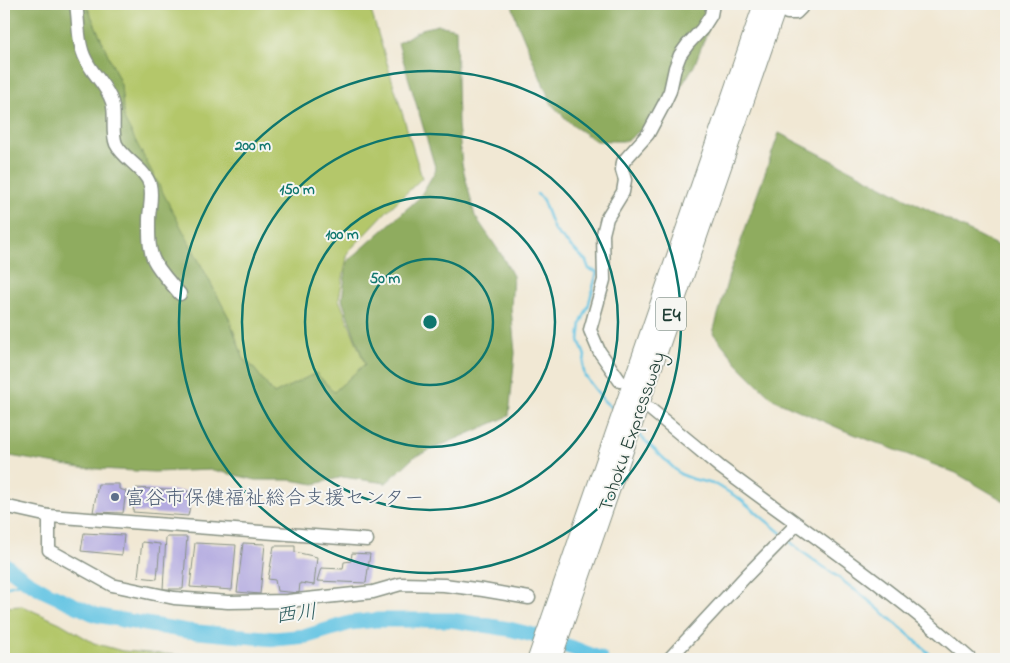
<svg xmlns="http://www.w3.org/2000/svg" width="1010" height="663" font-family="'Indie Flower','Klee One',sans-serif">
  <rect width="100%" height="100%" fill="#f6f6f2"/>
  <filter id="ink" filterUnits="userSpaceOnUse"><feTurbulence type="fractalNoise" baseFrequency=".02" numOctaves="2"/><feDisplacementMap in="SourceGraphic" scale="10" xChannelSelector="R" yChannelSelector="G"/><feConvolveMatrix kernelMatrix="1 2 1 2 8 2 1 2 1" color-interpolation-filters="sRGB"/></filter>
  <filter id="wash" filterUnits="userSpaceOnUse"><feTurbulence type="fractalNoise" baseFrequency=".0096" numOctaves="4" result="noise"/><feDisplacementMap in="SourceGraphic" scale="20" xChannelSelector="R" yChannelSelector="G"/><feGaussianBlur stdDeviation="1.12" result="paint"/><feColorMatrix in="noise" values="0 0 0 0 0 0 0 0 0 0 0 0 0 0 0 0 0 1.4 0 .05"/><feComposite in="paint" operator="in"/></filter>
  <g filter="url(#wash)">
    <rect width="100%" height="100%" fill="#f1e8d4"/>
    <!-- green -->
    <g fill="#b4c76a" stroke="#6a824f">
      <polygon points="86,4 369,4 422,178 385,213 348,252 339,299 365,364 334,392 316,373 274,394 252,366 244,360 228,316 123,119 121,85"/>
      <polygon points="22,606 60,623 94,643 122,651 231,659 4,659 4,607"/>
    </g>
    <!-- forest -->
    <g fill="#8fac5e" stroke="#577449">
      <polygon points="4,4 86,4 121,85 124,119 228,316 244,360 252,366 274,394 316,373 334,392 365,364 342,300 347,262 419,198 436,170 398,43 422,29 438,25 456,29 458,125 462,164 475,216 501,254 513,276 511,308 515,353 509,416 414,457 386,483 343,477 314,484 291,480 256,480 213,470 154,472 81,468 4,455"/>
      <polygon points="512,4 718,4 694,66 666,110 627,141 596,141 572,125 552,105 517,22"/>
      <polygon points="779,133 1006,250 1006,502 956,473 843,430 773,399 742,369 713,333 729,275"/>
    </g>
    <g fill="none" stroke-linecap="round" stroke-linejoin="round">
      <!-- stream -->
      <g stroke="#64c4e3" stroke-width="2.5">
        <polyline points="537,194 542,198 554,230 586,261 589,269 597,272 588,307 581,323 579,340 585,356 583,367 585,376 604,401 611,407"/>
        <polyline points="639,435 680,474 693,479 717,485 740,499 781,533"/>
        <polyline points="787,539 801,551 835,575 868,600 908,634 935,659"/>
        <polyline points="4,587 27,581"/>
      </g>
      <!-- river -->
      <polyline stroke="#64c4e3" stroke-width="15" points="4,564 27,581 46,592 96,615 122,620 187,631 275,639 307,636 350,623 376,620 451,620 509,629 533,635 573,648 601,659"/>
    </g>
    <g id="blocks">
      <!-- building -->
      <g fill="#b4abe0">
        <polygon points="98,484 119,484 119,489 126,491 123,513 93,512"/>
        <polygon points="136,488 193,492 188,516 133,512"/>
        <polygon points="84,533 124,535 122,555 81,551"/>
        <polygon points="166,537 187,537 183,589 163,589"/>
        <polygon points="142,542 160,544 157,579 138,577"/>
        <polygon points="195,543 236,545 232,590 190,587"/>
        <polygon points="243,543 265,544 260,594 237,592"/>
        <polygon points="274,546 295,546 295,552 317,557 314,585 300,583 299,593 277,591 275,580 268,579"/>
        <polygon points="352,553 370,554 366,583 317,581 321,568 343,569 344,562 351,561"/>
      </g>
    </g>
  </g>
  <g filter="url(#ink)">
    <use href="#blocks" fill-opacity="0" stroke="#889284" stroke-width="1"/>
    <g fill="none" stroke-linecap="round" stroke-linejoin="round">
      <!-- minor casing -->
      <g stroke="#889284" stroke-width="15">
        <g id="minor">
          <path d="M 76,4 C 79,22 77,43 86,60 C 93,75 107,86 112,102 C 116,115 111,132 116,144 C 123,159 146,169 150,185 C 153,196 149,209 149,220 C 149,234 148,252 156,264 C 163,275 172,285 180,294"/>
          <polyline points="787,13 796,13 801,8 802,4"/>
          <polyline points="620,381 599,351 590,330 604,280 603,234 607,218 623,192 625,180 622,170 623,162 648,134 664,104 670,91 675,68 680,55 688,44 702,29 711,15 713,4"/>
          <path d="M 650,409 L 695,446 L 720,467 C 804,530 892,589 970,659"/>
          <polyline points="4,506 49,516 367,540"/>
          <polyline points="49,516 49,550 112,585 174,598 228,602 288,601 373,592 401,584 444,585 483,590 529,598"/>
          <polyline points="669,659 746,576 797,524"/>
        </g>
      </g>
      <!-- highway casing -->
      <g stroke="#889284" stroke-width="20">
        <g id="highway">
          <polyline points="537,659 763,4"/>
          <polyline points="552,659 778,4"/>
        </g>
      </g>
      <!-- minor -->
      <use href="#minor" stroke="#fff" stroke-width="12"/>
      <!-- highway -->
      <use href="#highway" stroke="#fff" stroke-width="18"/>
    </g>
  </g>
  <!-- distance rings -->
  <g fill="none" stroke="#0f766e" stroke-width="2.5">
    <circle cx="430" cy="322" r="63"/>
    <circle cx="430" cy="322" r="125"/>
    <circle cx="430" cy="322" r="188"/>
    <circle cx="430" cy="322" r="251"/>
  </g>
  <!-- markers -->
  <circle fill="#5c6f8a" stroke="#f6f6f2" stroke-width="2" cx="115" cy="497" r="5"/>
  <g text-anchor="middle" stroke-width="4" stroke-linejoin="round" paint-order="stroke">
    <!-- shield labels -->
    <rect fill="#f6f6f2" stroke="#60746d" stroke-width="1" x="656" y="297.5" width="30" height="33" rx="4"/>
    <g font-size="19" font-weight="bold" fill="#1f3d34">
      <text x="671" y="321">E4</text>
    </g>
    <!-- street labels -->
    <g font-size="20" fill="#1f3d34" stroke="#f6f6f2">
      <text transform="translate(631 431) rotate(-71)" y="7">Tohoku Expressway</text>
    </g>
    <!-- service labels -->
    <g font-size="20" fill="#4e5e75" stroke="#f6f6f2" text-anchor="start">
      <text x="125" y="504">富谷市保健福祉総合支援センター</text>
    </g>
    <!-- water labels -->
    <g font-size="21" font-style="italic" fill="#305f60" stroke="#f6f6f2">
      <text transform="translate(296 613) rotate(-7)" y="7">西川</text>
    </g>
  </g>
  <circle cx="430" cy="322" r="8" fill="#0f766e" stroke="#f6f6f2" stroke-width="2.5"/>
  <g font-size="15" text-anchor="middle" font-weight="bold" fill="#0f766e" stroke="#f6f6f2" stroke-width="4" stroke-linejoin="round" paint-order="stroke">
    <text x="253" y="150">200 m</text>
    <text x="297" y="194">150 m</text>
    <text x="342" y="239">100 m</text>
    <text x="385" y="283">50 m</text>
  </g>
  <!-- margin -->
  <rect width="1010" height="663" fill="none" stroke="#f6f6f2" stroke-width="20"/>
</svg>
